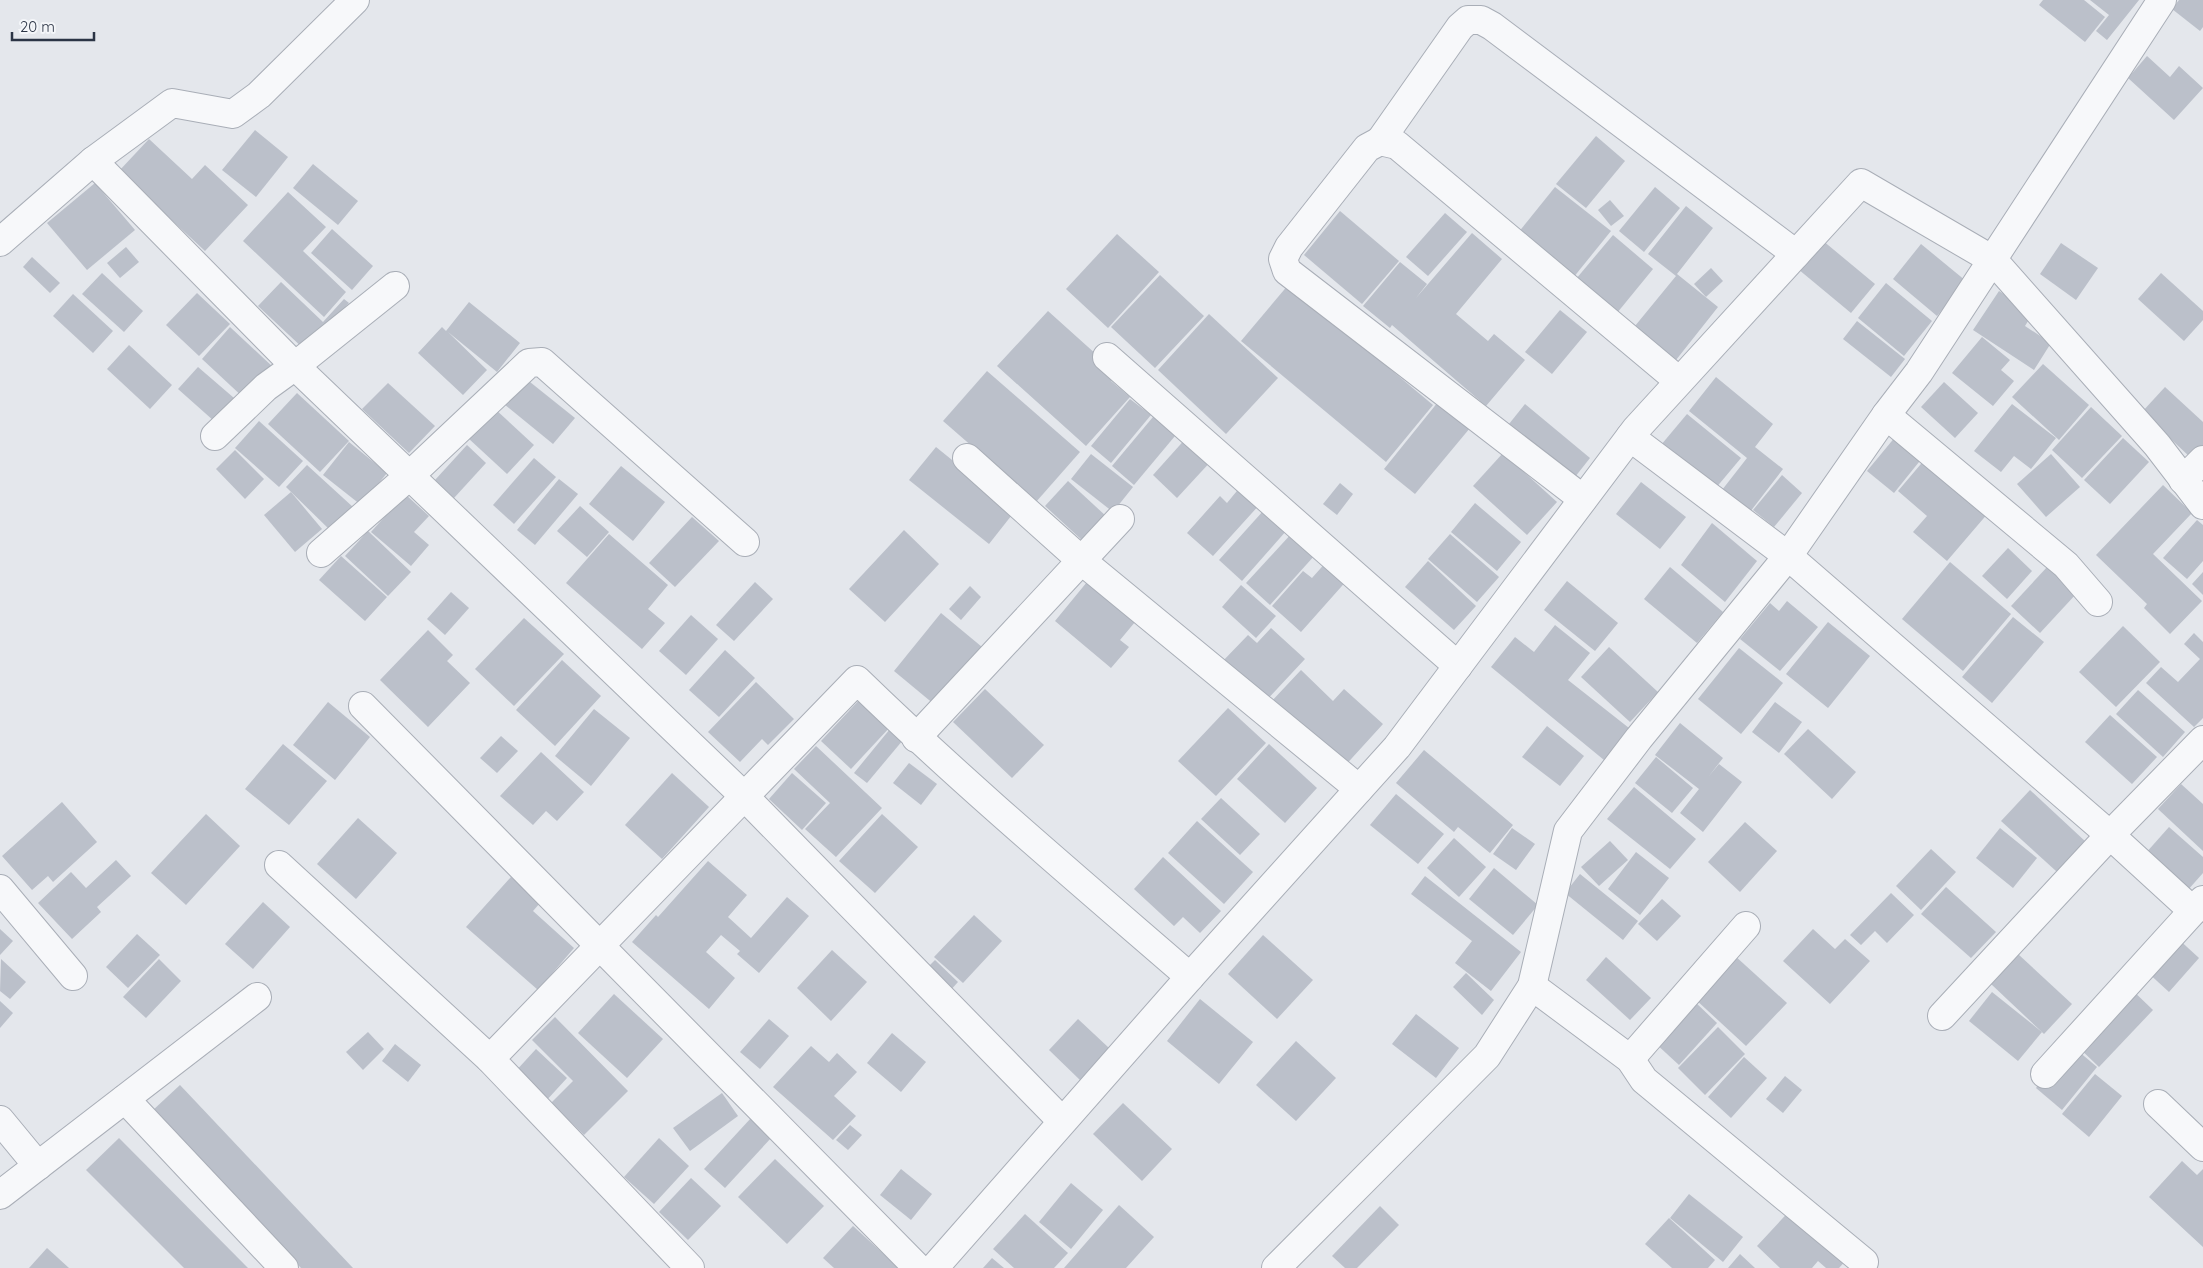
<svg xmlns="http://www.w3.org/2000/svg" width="2203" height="1268" font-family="Quicksand,sans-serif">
  <rect width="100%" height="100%" fill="#e4e7ec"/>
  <!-- building -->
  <g fill="#bbc0ca">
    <polygon points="2043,0 2084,0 2105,17 2085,42 2039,5"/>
    <polygon points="2090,0 2139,0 2107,40 2096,31 2109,15"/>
    <polygon points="2179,0 2203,0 2203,27 2200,31 2172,9"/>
    <polygon points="2147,56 2170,77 2179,66 2203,88 2174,120 2128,78"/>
    <polygon points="255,130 288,157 256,197 222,170"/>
    <polygon points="1596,136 1625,161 1586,208 1556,184"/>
    <polygon points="149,139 192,179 205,165 248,205 205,251 119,171"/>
    <polygon points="313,164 358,201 338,225 293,188"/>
    <polygon points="95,183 135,230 87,270 47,223"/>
    <polygon points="1555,187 1611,231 1573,278 1518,233"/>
    <polygon points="1655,187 1680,208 1644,252 1619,231"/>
    <polygon points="288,192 326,227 303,251 346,292 324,317 243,241"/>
    <polygon points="1610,200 1624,216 1611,226 1598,210"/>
    <polygon points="1686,206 1713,228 1677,274 1718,307 1676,360 1635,326 1676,276 1648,254"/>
    <polygon points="1340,211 1399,261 1362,304 1304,255"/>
    <polygon points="1445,213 1467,232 1428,276 1406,257"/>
    <polygon points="332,229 373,266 352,290 311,253"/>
    <polygon points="1472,233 1502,259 1456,314 1488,341 1494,334 1525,360 1486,406 1392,325 1390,328 1363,306 1400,262 1427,284 1416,298"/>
    <polygon points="1117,234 1159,272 1108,328 1066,289"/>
    <polygon points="1613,235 1653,269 1617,313 1576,279"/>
    <polygon points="1822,240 1875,284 1851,313 1798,269"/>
    <polygon points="2061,243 2098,268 2076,300 2040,274"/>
    <polygon points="1921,244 1966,281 1937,316 1893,279"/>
    <polygon points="126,247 139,262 120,278 107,263"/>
    <polygon points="32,257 60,283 50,293 23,267"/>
    <polygon points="1711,268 1723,281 1706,297 1694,284"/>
    <polygon points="102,273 143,311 124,332 82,294"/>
    <polygon points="2161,273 2203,311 2203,320 2184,341 2138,299"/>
    <polygon points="1160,275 1204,316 1155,368 1111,327"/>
    <polygon points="281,282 323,322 344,299 349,303 305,350 258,306"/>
    <polygon points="1886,283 1932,321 1904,356 1858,318"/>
    <polygon points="1289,284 1433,405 1386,462 1241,341"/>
    <polygon points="1999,291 2033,313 2025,326 2051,343 2034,370 1973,330"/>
    <polygon points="197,293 230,324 199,356 166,325"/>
    <polygon points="73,294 113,331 93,353 53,316"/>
    <polygon points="469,302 520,343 497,372 448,332 487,370 463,395 418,353 442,327 446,331"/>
    <polygon points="1560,310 1587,332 1552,374 1525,352"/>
    <polygon points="1048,311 1117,373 1111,381 1130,397 1086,446 997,366"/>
    <polygon points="1209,314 1278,378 1226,434 1158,370"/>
    <polygon points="1857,321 1905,359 1891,377 1843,339"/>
    <polygon points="230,327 274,368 245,399 202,359"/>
    <polygon points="1982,337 2010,360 2001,370 2014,381 1993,406 1952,373"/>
    <polygon points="129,345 172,385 150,409 107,369"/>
    <polygon points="2043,364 2089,405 2059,440 2012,397"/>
    <polygon points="198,367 234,398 214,421 178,389"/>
    <polygon points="987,371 1080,452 1036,502 943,421"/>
    <polygon points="1716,377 1773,424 1755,447 1783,469 1750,512 1722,490 1747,458 1689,411"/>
    <polygon points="525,378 575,418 553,444 504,404"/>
    <polygon points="1944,382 1978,413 1955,438 1921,407"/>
    <polygon points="388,383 435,426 409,453 362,409"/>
    <polygon points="2165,387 2203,422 2203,445 2191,458 2142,412"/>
    <polygon points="297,393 349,441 320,472 268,424"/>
    <polygon points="1130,399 1151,415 1111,463 1091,446"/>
    <polygon points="1438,402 1470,428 1415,494 1384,469"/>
    <polygon points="1525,404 1590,458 1575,477 1509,424"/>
    <polygon points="2012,404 2056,438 2031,469 2014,456 2001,472 1974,451"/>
    <polygon points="2091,407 2122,436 2082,478 2052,450"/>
    <polygon points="495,409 534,445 507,474 468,438"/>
    <polygon points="1158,411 1180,430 1134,485 1112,466"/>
    <polygon points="1687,414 1741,458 1715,489 1661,445"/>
    <polygon points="259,421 303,461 279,487 235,448"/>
    <polygon points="1188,436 1213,459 1177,498 1153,475"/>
    <polygon points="1896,436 1923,457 1894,493 1867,471"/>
    <polygon points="2123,438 2149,462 2110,504 2084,480"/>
    <polygon points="349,442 387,473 361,505 323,475"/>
    <polygon points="467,445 486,463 454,498 435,480"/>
    <polygon points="936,447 1015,511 989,544 909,480"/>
    <polygon points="235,450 264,479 245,499 216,469"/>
    <polygon points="1503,453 1557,502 1527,535 1473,486"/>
    <polygon points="1091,454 1133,487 1113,512 1071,479"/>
    <polygon points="2051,454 2080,487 2046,517 2017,484"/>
    <polygon points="534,458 556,477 514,524 493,505"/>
    <polygon points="1926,458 1989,512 1947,561 1913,532 1927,516 1898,491"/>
    <polygon points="307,465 354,508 332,532 286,487"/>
    <polygon points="621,466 665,502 633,541 589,504"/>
    <polygon points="1782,475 1802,493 1774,527 1753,510"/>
    <polygon points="559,479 578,494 535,545 517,530"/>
    <polygon points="1068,481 1107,517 1084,542 1045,506"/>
    <polygon points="1641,482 1686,517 1660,549 1616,514"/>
    <polygon points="1340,483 1353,494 1337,515 1323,504"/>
    <polygon points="2163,485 2192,513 2153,554 2202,601 2170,634 2144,608 2147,604 2096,555"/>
    <polygon points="1241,486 1261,503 1213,556 1187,533 1220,496 1227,503"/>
    <polygon points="291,492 322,529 295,552 264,515"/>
    <polygon points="405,494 429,516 414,532 429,545 411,566 371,532"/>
    <polygon points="1475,503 1521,542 1497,571 1451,532"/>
    <polygon points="580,506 609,532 587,557 557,531"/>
    <polygon points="1264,510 1287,530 1242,581 1219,560"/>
    <polygon points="692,517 719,541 675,587 649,563"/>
    <polygon points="2197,520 2203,525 2203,561 2187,579 2163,558"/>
    <polygon points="1712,523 1757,561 1725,602 1681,565"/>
    <polygon points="904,530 939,564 885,622 849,589"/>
    <polygon points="368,531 411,572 388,596 345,556"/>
    <polygon points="1292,533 1315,555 1270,605 1246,583"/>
    <polygon points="609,534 668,585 648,609 665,623 642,649 566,583"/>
    <polygon points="1450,534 1499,577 1477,602 1428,559"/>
    <polygon points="2008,548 2032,571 2007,599 1982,576"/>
    <polygon points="341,556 387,597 365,621 319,580"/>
    <polygon points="1328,560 1349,578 1301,632 1272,606 1303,571 1312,578"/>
    <polygon points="1428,561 1476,606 1454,630 1405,587"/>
    <polygon points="1950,562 2011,614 1963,671 1902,619"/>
    <polygon points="2048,566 2077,593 2040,633 2011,606"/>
    <polygon points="1670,567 1723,612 1697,643 1644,599"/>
    <polygon points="2203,572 2203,595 2192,584"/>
    <polygon points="1567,581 1618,623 1595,651 1544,610"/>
    <polygon points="755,582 773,599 734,641 716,625"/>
    <polygon points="1087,582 1135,622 1120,640 1129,647 1111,668 1055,621"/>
    <polygon points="1241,585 1276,616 1256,638 1222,607"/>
    <polygon points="970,586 981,597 961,620 949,609"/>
    <polygon points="451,592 469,608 445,635 427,619"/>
    <polygon points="1787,601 1818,627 1780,671 1740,639 1770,603 1779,611"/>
    <polygon points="941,613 982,647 935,705 894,671"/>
    <polygon points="691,615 718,639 686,675 659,651"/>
    <polygon points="2013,617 2044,642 1992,703 1962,677"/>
    <polygon points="524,618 564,654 514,706 475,669"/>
    <polygon points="1828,622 1870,656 1828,708 1786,674"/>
    <polygon points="1555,625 1590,653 1568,680 1629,728 1604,760 1491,667 1515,637 1534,652"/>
    <polygon points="2123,626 2160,662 2116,707 2079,672"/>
    <polygon points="1271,628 1305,659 1263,704 1220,664 1248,635 1257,643"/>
    <polygon points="428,630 453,655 447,661 470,683 428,727 380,680"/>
    <polygon points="2194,633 2203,642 2203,718 2194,727 2146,683 2161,667 2178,682 2200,659 2184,644"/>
    <polygon points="1609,647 1658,692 1630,722 1581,677"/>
    <polygon points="1739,648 1783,683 1741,734 1698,699"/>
    <polygon points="725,650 755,678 719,717 689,690"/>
    <polygon points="562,660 601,696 555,746 516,710"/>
    <polygon points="1301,670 1333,701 1344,689 1383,724 1342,769 1270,703"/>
    <polygon points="756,682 794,719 768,745 762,739 740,762 708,732"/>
    <polygon points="985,689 1044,745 1012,778 953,722"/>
    <polygon points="2138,690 2185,732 2163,757 2116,714"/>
    <polygon points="861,698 891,726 851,769 821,741"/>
    <polygon points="328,702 370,737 335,780 293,745"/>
    <polygon points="1775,702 1802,722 1779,753 1752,732"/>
    <polygon points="1228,708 1266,743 1216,796 1178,761"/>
    <polygon points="594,709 630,738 591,786 555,756"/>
    <polygon points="2110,715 2157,757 2132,784 2085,742"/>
    <polygon points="1680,723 1723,758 1709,776 1719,764 1742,782 1703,832 1680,813 1699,789 1655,755"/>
    <polygon points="1547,726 1584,756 1560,786 1522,757"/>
    <polygon points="890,729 903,740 867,783 854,773"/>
    <polygon points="1808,729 1856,772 1832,799 1784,754"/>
    <polygon points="501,736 518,751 497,773 480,758"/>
    <polygon points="283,744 327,781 289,825 245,789"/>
    <polygon points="1269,744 1317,788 1285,823 1237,779"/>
    <polygon points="816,746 882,808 836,857 805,829 830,803 794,769"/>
    <polygon points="1424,750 1513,825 1490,853 1458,827 1454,832 1396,783"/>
    <polygon points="541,752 584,792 557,821 546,811 533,825 500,796"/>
    <polygon points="1656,757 1693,788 1672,813 1635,783"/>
    <polygon points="909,763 937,784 921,805 893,783"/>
    <polygon points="672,773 709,807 662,859 625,825"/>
    <polygon points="792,773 826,803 802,830 769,799"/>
    <polygon points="2181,784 2203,804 2203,851 2158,809"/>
    <polygon points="1634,787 1696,839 1670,869 1607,819"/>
    <polygon points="2030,790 2086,842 2067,881 2001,821"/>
    <polygon points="1396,794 1444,834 1418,864 1370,825"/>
    <polygon points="1221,798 1260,834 1240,855 1201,819"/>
    <polygon points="62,802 97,842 53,882 48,876 32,890 2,856"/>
    <polygon points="206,814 240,846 186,905 151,873"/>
    <polygon points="882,814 918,847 875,893 839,861"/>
    <polygon points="358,818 397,853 356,899 317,864"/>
    <polygon points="1197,821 1253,872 1224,904 1168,853"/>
    <polygon points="1745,822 1777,851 1740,892 1708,862"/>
    <polygon points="2169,827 2203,857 2203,873 2187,891 2145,854"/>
    <polygon points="1512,828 1535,844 1516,870 1493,854"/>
    <polygon points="2000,828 2037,858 2013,888 1976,858"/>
    <polygon points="1454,838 1486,867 1459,897 1427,868"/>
    <polygon points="1610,841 1628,860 1599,886 1581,867"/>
    <polygon points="1931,849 1956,872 1921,910 1896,886"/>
    <polygon points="1636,852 1669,878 1640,915 1608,889"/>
    <polygon points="1163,857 1221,911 1200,933 1183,917 1174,926 1134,889"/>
    <polygon points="116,860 131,876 97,907 101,912 72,939 38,903 71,872 86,888"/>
    <polygon points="708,861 747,895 728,917 751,938 787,897 809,916 759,973 737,954 740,951 721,935 706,952 735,978 709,1009 632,942 656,915 658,917"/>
    <polygon points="1494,868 1538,905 1513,935 1469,899"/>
    <polygon points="1580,874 1638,921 1623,940 1565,893"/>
    <polygon points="1425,876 1521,952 1491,991 1455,963 1472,941 1411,894"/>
    <polygon points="511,877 540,903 533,911 574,948 538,990 466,927"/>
    <polygon points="1946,887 1996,932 1971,958 1921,914"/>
    <polygon points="1891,893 1914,915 1887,943 1875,931 1861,945 1850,935"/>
    <polygon points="1662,899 1681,916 1657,941 1638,924"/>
    <polygon points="263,902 290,927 253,969 225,944"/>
    <polygon points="974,915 1002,941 963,983 934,957"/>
    <polygon points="0,929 13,941 0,955"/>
    <polygon points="1813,929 1835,949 1845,939 1870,961 1830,1004 1783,961"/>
    <polygon points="137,934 160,955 128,988 106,967"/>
    <polygon points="1263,935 1313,980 1277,1019 1228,974"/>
    <polygon points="2175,936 2199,958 2169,992 2145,970"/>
    <polygon points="832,950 867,982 831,1021 797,988"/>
    <polygon points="2018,954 2072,1004 2044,1034 1991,984"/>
    <polygon points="1734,955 1787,1003 1746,1046 1694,998"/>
    <polygon points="1606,957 1651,998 1630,1020 1586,980"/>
    <polygon points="1,959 26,982 10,999 0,991"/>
    <polygon points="159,959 181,981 146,1018 123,997"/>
    <polygon points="935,960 958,982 948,993 924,971"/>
    <polygon points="1466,973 1494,1000 1482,1015 1453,987"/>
    <polygon points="2128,986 2153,1010 2099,1067 2074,1043"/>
    <polygon points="1992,992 2042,1032 2018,1061 1969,1021"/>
    <polygon points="614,994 663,1039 627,1078 578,1033"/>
    <polygon points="1200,999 1253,1042 1219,1084 1167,1041"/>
    <polygon points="1693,1000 1717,1023 1679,1065 1654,1042"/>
    <polygon points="0,1001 13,1013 0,1028"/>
    <polygon points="1416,1014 1459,1048 1436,1078 1392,1044"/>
    <polygon points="555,1017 628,1091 584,1135 551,1103 573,1081 532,1040"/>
    <polygon points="769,1019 789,1036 760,1069 740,1052"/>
    <polygon points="1078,1019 1109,1048 1080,1080 1049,1050"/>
    <polygon points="1718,1027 1745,1054 1705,1095 1678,1068"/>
    <polygon points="368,1032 384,1049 363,1070 346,1052"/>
    <polygon points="892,1033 926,1062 901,1092 867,1063"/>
    <polygon points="1296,1041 1336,1078 1296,1121 1256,1085"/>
    <polygon points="395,1044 421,1065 408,1082 382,1061"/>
    <polygon points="2071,1045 2097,1067 2062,1110 2036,1088"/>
    <polygon points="811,1046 829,1062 837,1053 857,1072 834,1096 856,1116 833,1140 773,1087"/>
    <polygon points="536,1049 567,1078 545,1102 514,1073"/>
    <polygon points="1744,1057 1767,1078 1731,1118 1708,1097"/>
    <polygon points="2095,1074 2122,1096 2089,1137 2062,1114"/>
    <polygon points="1785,1076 1802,1090 1783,1113 1766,1099"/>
    <polygon points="180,1085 353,1268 301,1268 152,1111"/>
    <polygon points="722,1093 738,1116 690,1151 673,1128"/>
    <polygon points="1123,1103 1172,1149 1142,1181 1093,1134"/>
    <polygon points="751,1118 772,1137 725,1188 704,1169"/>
    <polygon points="850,1125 862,1135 848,1150 836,1140"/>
    <polygon points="119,1138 248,1268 184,1268 86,1170"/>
    <polygon points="659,1138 689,1166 654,1204 624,1177"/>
    <polygon points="775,1159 824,1206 787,1244 738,1197"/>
    <polygon points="2182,1161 2197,1175 2203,1169 2203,1247 2149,1197"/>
    <polygon points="901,1169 932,1194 911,1220 880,1195"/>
    <polygon points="691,1178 721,1206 688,1240 659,1212"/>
    <polygon points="1071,1183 1103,1210 1071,1249 1039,1222"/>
    <polygon points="1689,1194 1743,1237 1723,1262 1670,1218"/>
    <polygon points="1119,1205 1154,1237 1126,1268 1064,1268"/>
    <polygon points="1795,1205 1850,1256 1839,1268 1826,1268 1818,1261 1812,1268 1780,1268 1757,1246"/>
    <polygon points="1380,1206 1399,1225 1357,1268 1345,1268 1332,1256"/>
    <polygon points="1025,1214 1068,1253 1054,1268 1014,1268 993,1249"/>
    <polygon points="1669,1218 1715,1260 1708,1268 1672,1268 1645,1244"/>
    <polygon points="853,1226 899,1268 834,1268 823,1258"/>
    <polygon points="47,1248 69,1268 29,1268"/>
    <polygon points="1740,1254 1755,1268 1728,1268"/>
    <polygon points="992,1258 1004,1268 983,1268"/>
  </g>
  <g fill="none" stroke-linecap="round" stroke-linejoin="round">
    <!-- minor casing -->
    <g stroke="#a9aeb7" stroke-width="30">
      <g id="minor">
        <polyline points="1380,141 1460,27 1468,20 1481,20 1492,26 1796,254"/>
        <polyline points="93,161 172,103 233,114 259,95 355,0"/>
        <polyline points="0,242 93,161 295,366 744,796 1062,1121"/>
        <polyline points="1107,357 1458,666"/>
        <polyline points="1886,415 2066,565 2098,602"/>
        <polyline points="215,436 266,387 295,366 395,286"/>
        <polyline points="1630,437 1788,556 2110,835 2193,911"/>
        <polyline points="967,458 1082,561 1359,789"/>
        <polyline points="2183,480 2203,460"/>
        <polyline points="1583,499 1287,271 1283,259 1289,247 1367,148 1380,141 1397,145 1679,381"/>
        <polyline points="321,553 408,477 529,363 542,362 745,542"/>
        <polyline points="363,706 918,1268"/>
        <polyline points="916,738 1120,519"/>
        <polyline points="279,865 490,1059"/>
        <polyline points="0,889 73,976"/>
        <polyline points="1532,986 1630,1059 1644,1080 1864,1262"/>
        <polyline points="1942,1016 2110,835 2203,740"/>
        <polyline points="1630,1059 1746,926"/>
        <polyline points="2045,1074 2203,900"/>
        <polyline points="125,1099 284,1268"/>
        <polyline points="2158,1104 2203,1147"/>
        <polyline points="0,1120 38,1166"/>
        <polyline points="0,1195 257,997"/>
        <path d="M 690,1268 L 490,1059 L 857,680 C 964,784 1078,880 1190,977"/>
        <polyline points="934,1268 1190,977 1397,747 1636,429 1861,183 1993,260 2157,445 2203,505"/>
        <polyline points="1276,1268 1487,1056 1532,986 1568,831 1639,738 1788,556 1886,415 1919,372 2162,0"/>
      </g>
    </g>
    <!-- minor -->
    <use href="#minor" stroke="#f7f8fa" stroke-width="28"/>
  </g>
  <!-- scale -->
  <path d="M12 32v8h82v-8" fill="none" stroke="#2b3445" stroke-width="2.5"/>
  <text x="20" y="32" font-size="15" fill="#2b3445" stroke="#f4f6f9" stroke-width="4" paint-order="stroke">20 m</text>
</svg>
